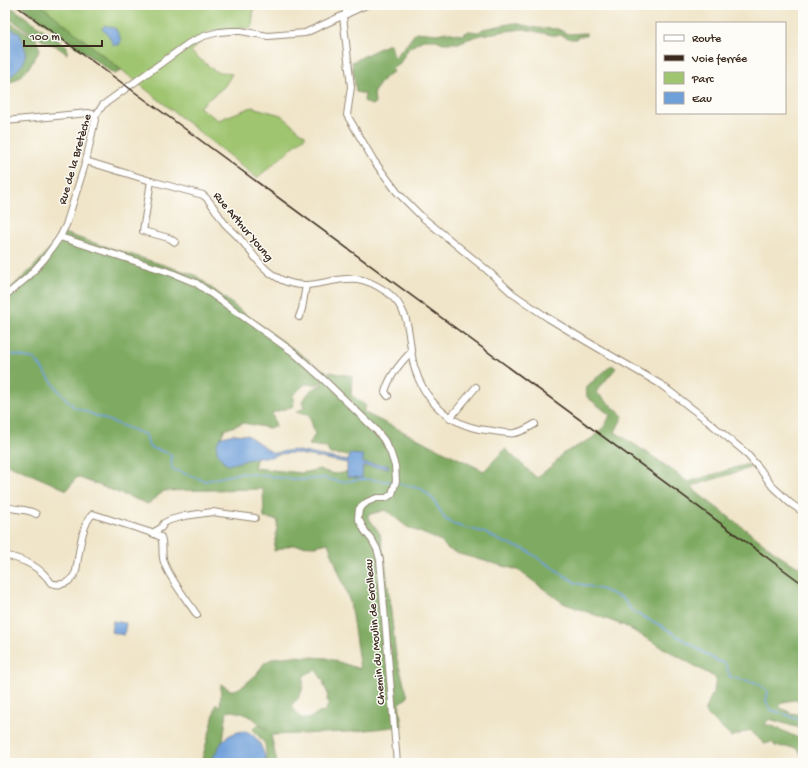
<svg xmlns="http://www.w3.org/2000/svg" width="808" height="768" font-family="'Gochi Hand',sans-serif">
  <rect width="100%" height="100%" fill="#fdfcf7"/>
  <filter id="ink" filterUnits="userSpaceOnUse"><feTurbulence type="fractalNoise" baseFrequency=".025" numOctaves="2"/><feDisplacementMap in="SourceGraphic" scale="8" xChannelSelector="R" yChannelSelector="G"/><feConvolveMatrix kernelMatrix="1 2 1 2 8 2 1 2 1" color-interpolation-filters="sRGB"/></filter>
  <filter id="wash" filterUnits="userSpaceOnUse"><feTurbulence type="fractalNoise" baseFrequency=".012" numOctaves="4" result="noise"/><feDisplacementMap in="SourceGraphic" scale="16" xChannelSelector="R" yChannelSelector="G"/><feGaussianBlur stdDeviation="0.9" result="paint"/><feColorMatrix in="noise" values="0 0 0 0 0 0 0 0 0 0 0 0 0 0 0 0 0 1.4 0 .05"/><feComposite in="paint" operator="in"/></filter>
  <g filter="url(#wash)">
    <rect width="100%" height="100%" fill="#f0e5c9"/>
    <!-- green -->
    <polygon fill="#9fc570" stroke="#6d7847" points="40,5 254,5 252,28 209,31 191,52 215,71 232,74 224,87 199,107 218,120 252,107 281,115 306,136 257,178"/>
    <!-- forest -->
    <g fill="#7faa62" stroke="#5d6a40" fill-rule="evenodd">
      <polygon points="5,5 8,5 67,46 67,54 56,46 45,42 5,16"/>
      <polygon points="20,5 41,5 122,71 114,74"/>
      <path d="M 5,20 L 35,37 L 40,50 C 32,63 22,82 5,83 L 5,82 L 23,64 L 20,34 L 5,25 Z"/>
      <polygon points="514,23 537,28 558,29 568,34 586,33 586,36 578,36 576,39 571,39 561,35 552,35 524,29 506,31 481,35 465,40 460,43 443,43 436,40 423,40 409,48 402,59 399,65 392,68 393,72 385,77 374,92 375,104 371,105 364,101 365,94 356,92 352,62 382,47 390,44 394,58 407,44 416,32 437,34 446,32 462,35 469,31 479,32 483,29"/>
      <path d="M 63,233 L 195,275 L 245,314 L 317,366 L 327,372 L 319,384 L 305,384 L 293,395 L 294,406 L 272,413 L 276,426 L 269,428 L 243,423 L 224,430 L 217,448 L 224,463 L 245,458 L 254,454 L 256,460 L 254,468 L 302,473 L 320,469 C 336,477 343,474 358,466 L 358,460 L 345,455 L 330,454 L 326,447 L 309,445 L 315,434 L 309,415 L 296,412 L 304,408 L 302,401 L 312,389 L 321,385 L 323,379 L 329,372 L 352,376 L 351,395 L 366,406 L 363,412 L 484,471 L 505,449 L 537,478 L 556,462 L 562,454 L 591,439 L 605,426 L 610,415 L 587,397 L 586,387 L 612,365 L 616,368 L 596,392 L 623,416 L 615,432 L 658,460 L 688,482 L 748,464 L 750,468 L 692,486 L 696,492 L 787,561 L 803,569 L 803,701 L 794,700 L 783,702 L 779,707 L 791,713 L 803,715 L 803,729 L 769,719 L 764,725 L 770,725 L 803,740 L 803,756 L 797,748 L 775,746 L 772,742 L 764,744 L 750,730 L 731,737 L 705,712 L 705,709 L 714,691 L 716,678 L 625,626 L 563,603 L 518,570 L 459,554 L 448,549 L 439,540 L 407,527 L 386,510 L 367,515 L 380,534 L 386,569 L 396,656 L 408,697 L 399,704 L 402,726 L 349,732 L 271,735 L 277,763 L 267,763 L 265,744 L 253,729 L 258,724 L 267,730 C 254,718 245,711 227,711 L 223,741 L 212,760 L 213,763 L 202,763 L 202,759 L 211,727 L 216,704 L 220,708 L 221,684 L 230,690 L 235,690 L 243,686 L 257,674 L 265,662 L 275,658 L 292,656 L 327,658 L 360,669 L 350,602 L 328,543 L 315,546 L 291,545 L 274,551 L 278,520 L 264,518 L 263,489 L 164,491 L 148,504 L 77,477 L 67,490 L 5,463 L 5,293 L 32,269 ZM 316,670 L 324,682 L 323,683 L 328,694 L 327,699 L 329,704 L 324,712 C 315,713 317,714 310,718 C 301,723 294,711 292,704 C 301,698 304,688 303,677 L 308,673 Z"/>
    </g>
    <!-- water -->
    <g fill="#70a0da" stroke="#56657c">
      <polygon points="5,25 20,34 26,52 23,64 5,82"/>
      <polygon points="105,25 116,29 121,40 119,45 113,45 109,36 102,29"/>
      <path d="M 234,434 L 247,435 L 273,453 L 293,450 L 348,461 L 349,454 L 363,455 L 363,463 L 388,465 L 389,468 L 363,466 L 362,478 L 347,477 L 347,463 L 294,453 L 279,454 L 272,457 L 258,457 L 228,465 C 219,458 211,446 222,437 Z"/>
      <polygon points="113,621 126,623 124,635 111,632"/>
      <path d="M 245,731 C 259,735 263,750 267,763 L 213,763 L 212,760 C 221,743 224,733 245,731 Z"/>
    </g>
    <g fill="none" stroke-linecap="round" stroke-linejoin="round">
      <!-- stream -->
      <g stroke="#70a0da" stroke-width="1.5">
        <polyline points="5,353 35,359 58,390 74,407 146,435 149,447 171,454 172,469 205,481 240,473 301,480 324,478 341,482 365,479 393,482"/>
        <path d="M 397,483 L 422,489 L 433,499 L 445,519 L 455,525 L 483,532 L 505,543 L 526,550 L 576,583 L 603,590 L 622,598 L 633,612 L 660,625 L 717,661 L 725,663 L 730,677 L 757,683 L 768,691 L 766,701 L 771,710 C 776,712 782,713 787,715 C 795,718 794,720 803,719"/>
      </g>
    </g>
  </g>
  <g filter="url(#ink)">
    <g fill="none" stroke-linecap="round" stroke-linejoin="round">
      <!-- minor casing -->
      <g stroke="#968874" stroke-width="8">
        <g id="minor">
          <polyline points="344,5 347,14"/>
          <polyline points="343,16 351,87 347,115 374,161 397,192 422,217 487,270 513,294 548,318 586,341 660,384 699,414 745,452 760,469 772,486 790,503 803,512"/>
          <polyline points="5,121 88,113 96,115"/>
          <path d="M 86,161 L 151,181 L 203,195 C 213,203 217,214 225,224 C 230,229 235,233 240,239 C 254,254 262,271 282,280 C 310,293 331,276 357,279 C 368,280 378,286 387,292 C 413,312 407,338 414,366 C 424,401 450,426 486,430 C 510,433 512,438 535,424"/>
          <polyline points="151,181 143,231 169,238 175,242"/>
          <polyline points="60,237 169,272 196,283 293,352 324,380 376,430 384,440 390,451 395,466 396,481 392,494 386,498 377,498 367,502 359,509 358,518 365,531 372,540 377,549 380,560 397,763"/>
          <polyline points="5,296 28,277 45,258 60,237 66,225 86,161 96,115 103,105 189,43 204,36 219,32 230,31 241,31 268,36 305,33 366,5"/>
          <polyline points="299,317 302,309 306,285"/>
          <path d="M 388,396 L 385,392 C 389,377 401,362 412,351"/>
          <polyline points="450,418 476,387"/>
          <path d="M 5,506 C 15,511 27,508 36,514"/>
          <polyline points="152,533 161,528 164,523 170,520 185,516 212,512 255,518"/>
          <path d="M 5,555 C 24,560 40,566 51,583 C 62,587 72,582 76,571 C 79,555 81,524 93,514 L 99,516 L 152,533 L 161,537 C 164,546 161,554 164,562 C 169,578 187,600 197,615"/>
        </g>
      </g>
      <!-- minor -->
      <use href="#minor" stroke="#fff" stroke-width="6"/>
      <!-- rail -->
      <polyline stroke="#3b2a1e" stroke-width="1.5" points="15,5 173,120 803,584"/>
    </g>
  </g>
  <g text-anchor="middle" stroke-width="3" stroke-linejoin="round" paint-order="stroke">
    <!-- street labels -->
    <g font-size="12" fill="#3b2a1e" stroke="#fdfcf7">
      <text transform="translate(74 159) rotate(-74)" y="4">Rue de la Bretèche</text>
      <text transform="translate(244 226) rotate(50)" y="4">Rue Arthur Young</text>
      <text transform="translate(374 632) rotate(-95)" y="4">Chemin du Moulin de Grolleau</text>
    </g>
  </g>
  <!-- margin -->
  <rect width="808" height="768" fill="none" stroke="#fdfcf7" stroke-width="20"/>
  <!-- legend -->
  <rect x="656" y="22" width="130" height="92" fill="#fdfcf7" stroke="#afa8a0"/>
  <rect x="664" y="35" width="20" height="6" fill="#ffffff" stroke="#afa8a0"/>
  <text x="692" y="42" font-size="12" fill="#3b2a1e">Route</text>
  <rect x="664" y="55" width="20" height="6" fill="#3b2a1e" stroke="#afa8a0"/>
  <text x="692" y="62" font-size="12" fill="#3b2a1e">Voie ferrée</text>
  <rect x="664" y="72" width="20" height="12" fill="#9fc570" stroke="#afa8a0"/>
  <text x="692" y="82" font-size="12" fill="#3b2a1e">Parc</text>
  <rect x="664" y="92" width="20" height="12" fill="#70a0da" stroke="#afa8a0"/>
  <text x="692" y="102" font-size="12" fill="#3b2a1e">Eau</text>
  <!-- scale -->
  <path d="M24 40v6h78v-6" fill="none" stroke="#3b2a1e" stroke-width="2"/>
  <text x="30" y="40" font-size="12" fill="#3b2a1e" stroke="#fdfcf7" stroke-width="3" paint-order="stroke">100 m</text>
</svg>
